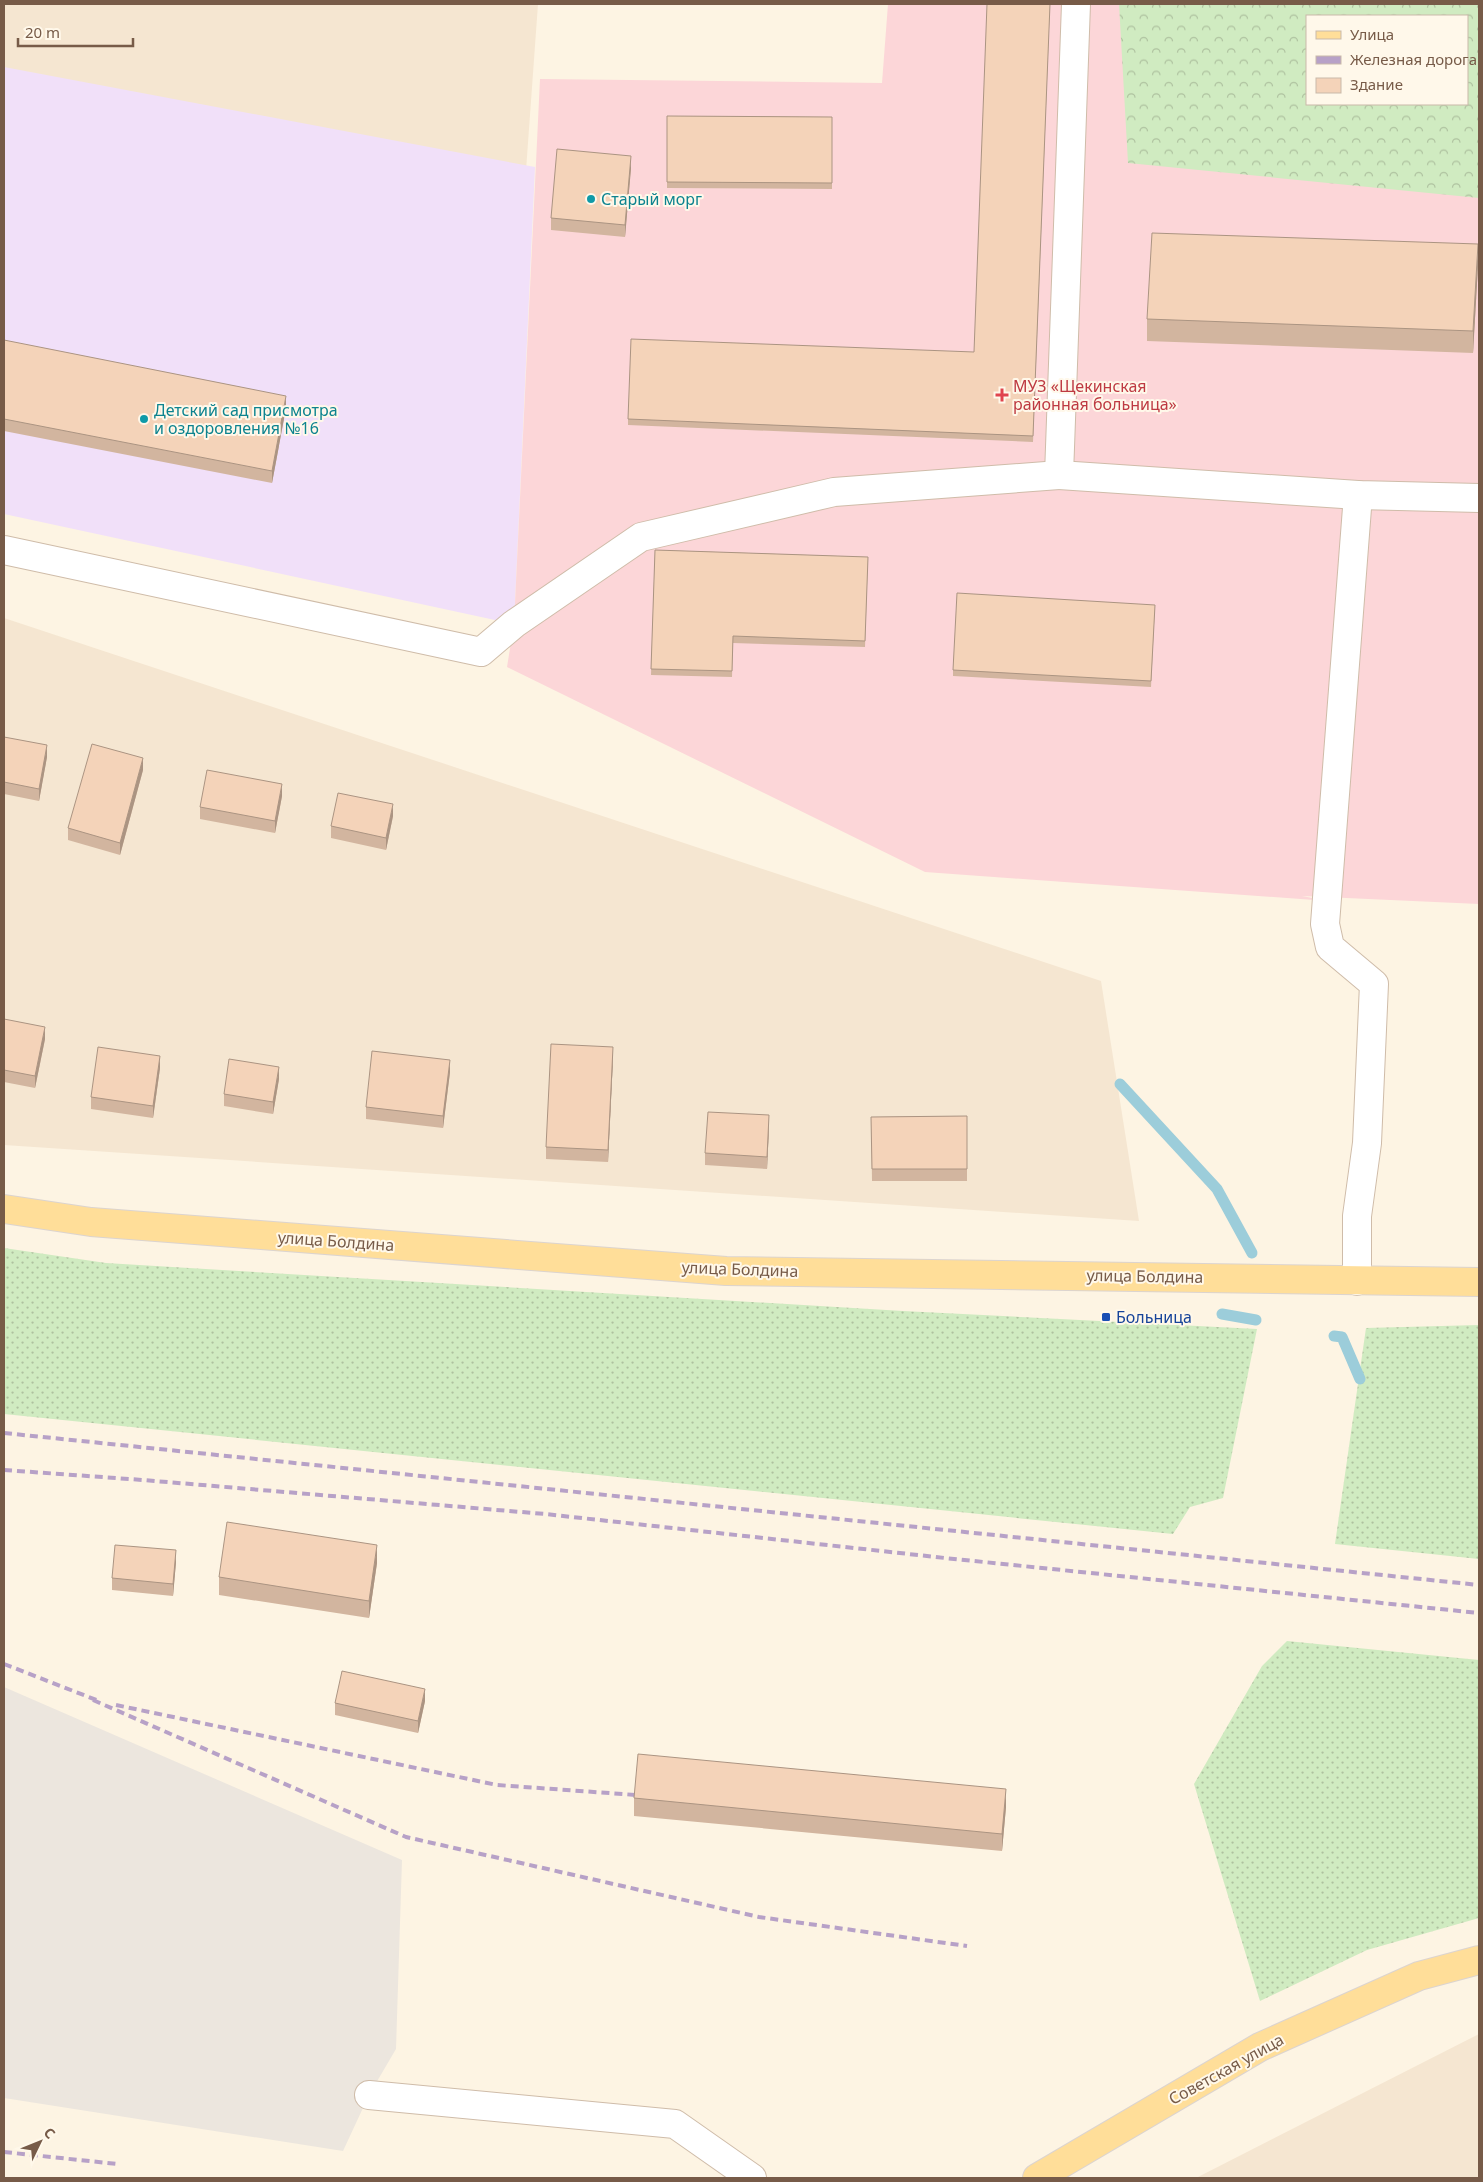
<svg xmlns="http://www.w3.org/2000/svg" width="1483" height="2182" font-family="'Noto Sans',sans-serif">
  <defs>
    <pattern id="grass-dots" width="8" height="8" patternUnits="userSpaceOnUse" patternTransform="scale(1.25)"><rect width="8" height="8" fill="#d0ebc1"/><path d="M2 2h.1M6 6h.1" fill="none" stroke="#aec19f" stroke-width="1.8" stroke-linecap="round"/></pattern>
    <pattern id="forest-crowns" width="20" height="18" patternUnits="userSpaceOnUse" patternTransform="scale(1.25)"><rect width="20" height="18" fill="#d0ebc1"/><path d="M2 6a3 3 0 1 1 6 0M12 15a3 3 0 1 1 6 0" fill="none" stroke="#aec19f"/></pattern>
  </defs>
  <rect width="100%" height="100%" fill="#fdf4e3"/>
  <!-- residential -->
  <g fill="#f5e6d1">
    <polygon points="4,4 538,4 507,434 4,369"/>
    <polygon points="4,618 1101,981 1139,1221 4,1145"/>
    <polygon points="1479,2034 1479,2178 1196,2178"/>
  </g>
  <!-- industrial -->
  <polygon fill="#ece6de" points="4,1687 402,1860 396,2049 369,2095 343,2151 4,2098"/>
  <!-- education -->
  <polygon fill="#f1e0f9" points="4,67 535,167 514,624 4,514"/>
  <!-- medical -->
  <path fill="#fcd6d8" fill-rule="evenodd" d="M 888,4 L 1479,4 L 1479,904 L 1302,896 L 1328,901 L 925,872 L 507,667 L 514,624 L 540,79 L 882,83 ZM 1307,16 L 1467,16 L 1467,104 L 1307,104 Z"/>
  <!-- grass -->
  <g fill="url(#grass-dots)">
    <polygon points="4,1248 106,1263 903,1311 1257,1329 1223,1498 1190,1507 1173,1534 4,1414"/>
    <polygon points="1479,1325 1479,1559 1335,1544 1366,1328"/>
    <polygon points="1287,1641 1479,1660 1479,1918 1367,1950 1260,2001 1194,1784 1262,1666"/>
  </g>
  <!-- forest -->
  <path fill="url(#forest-crowns)" fill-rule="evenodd" d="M 1119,4 L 1479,4 L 1479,198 L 1128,163 ZM 1307,16 L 1467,16 L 1467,104 L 1307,104 Z"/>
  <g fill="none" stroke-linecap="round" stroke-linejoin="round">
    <!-- stream -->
    <g stroke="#9ccdda" stroke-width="11">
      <polyline points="1120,1084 1217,1189 1252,1253"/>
      <polyline points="1222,1314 1256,1320"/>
      <polyline points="1334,1336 1342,1337 1360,1379"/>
    </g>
    <!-- minor casing -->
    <g stroke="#cfbca9" stroke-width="30">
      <g id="minor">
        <polyline points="1076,4 1059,475 1358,495 1479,498"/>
        <polyline points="4,550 481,652 514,624 641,537 834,492 1059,475"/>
        <polyline points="1357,1281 1357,1216 1367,1143 1374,984 1330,947 1325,924 1358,495"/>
        <polyline points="369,2095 675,2124 752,2178"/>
      </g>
    </g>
    <!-- major casing -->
    <g stroke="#dcd4cf" stroke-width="30">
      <g id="major">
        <polyline points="4,1209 91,1222 726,1271 1479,1282"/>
        <polyline points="1037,2178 1260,2047 1419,1976 1479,1960"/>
      </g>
    </g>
    <!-- minor -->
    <use href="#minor" stroke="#fff" stroke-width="28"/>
    <!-- major -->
    <use href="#major" stroke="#ffde99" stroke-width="28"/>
    <!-- rail -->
    <g stroke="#b7a1c7" stroke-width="4" stroke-dasharray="8 5" stroke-linecap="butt">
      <polyline points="4,1433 1479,1585"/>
      <polyline points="4,1470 143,1480 545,1514 945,1558 1479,1613"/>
      <polyline points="4,1664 99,1701"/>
      <polyline points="93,1700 406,1837 759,1917 967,1946"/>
      <polyline points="116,1705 497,1785 636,1795"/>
      <polyline points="4,2152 117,2164"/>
    </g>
  </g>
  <!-- wall -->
  <g fill="#d2b59f">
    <polygon points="1050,4 1033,442 628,425 628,419 974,352"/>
    <polygon points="667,116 832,117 832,189 667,188"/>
    <polygon points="631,168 625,237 551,230 551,218"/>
    <polygon points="1478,266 1473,353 1147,341 1147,319"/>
    <polygon points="4,340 286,408 272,483 4,431"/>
    <polygon points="655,550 868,557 865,647 733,643 732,677 651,675"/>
    <polygon points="1155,605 1151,687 953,676 953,670"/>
    <polygon points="4,737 47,757 39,801 4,794"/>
    <polygon points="143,770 120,855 68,840 68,828"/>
    <polygon points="282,796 275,833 200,819 200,807"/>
    <polygon points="393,816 386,850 331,838 331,826"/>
    <polygon points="4,1019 45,1039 35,1088 4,1082"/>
    <polygon points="613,1059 608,1162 546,1159 546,1147"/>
    <polygon points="160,1068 153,1118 91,1109 91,1097"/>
    <polygon points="450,1072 443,1128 366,1119 366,1107"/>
    <polygon points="279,1079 273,1114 224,1106 224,1094"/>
    <polygon points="967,1116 967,1181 872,1181 871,1117"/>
    <polygon points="769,1127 767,1169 705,1165 705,1153"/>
    <polygon points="176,1562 173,1596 112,1590 112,1578"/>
    <polygon points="377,1563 369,1618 219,1595 219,1577"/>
    <polygon points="425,1701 418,1733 335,1715 335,1703"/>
    <polygon points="634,1798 1006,1807 1002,1851 634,1816"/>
  </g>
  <!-- shaded-wall -->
  <g fill="#ab9482">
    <polygon points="631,156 631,168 625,237 625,225"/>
    <polygon points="1478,244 1478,266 1473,353 1473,331"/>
    <polygon points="286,396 286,408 272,483 272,471"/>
    <polygon points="47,745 47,757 39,801 39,789"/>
    <polygon points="143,758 143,770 120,855 120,843"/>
    <polygon points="282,784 282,796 275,833 275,821"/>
    <polygon points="393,804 393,816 386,850 386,838"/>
    <polygon points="45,1027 45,1039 35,1088 35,1076"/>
    <polygon points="613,1047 613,1059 608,1162 608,1150"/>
    <polygon points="160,1056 160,1068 153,1118 153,1106"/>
    <polygon points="450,1060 450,1072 443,1128 443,1116"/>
    <polygon points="279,1067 279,1079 273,1114 273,1102"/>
    <polygon points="769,1115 769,1127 767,1169 767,1157"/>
    <polygon points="377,1545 377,1563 369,1618 369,1601"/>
    <polygon points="176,1550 176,1562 173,1596 173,1584"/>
    <polygon points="425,1689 425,1701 418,1733 418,1721"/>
    <polygon points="1006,1789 1006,1807 1002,1851 1002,1834"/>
  </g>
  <!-- building -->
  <g fill="#f4d3b9" stroke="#ab9482">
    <polygon points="987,4 1050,4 1033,436 628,419 631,339 974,352"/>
    <polygon points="667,116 832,117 832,183 667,182"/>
    <polygon points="557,149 631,156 625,225 551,218"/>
    <polygon points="1152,233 1478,244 1473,331 1147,319"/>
    <polygon points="4,340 286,396 272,471 4,419"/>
    <polygon points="655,550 868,557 865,641 733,636 732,671 651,669"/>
    <polygon points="957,593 1155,605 1151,681 953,670"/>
    <polygon points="4,737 47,745 39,789 4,782"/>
    <polygon points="92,744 143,758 120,843 68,828"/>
    <polygon points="207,770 282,784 275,821 200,807"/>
    <polygon points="338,793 393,804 386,838 331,826"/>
    <polygon points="4,1019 45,1027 35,1076 4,1070"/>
    <polygon points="551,1044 613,1047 608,1150 546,1147"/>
    <polygon points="98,1047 160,1056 153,1106 91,1097"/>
    <polygon points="372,1051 450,1060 443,1116 366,1107"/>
    <polygon points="229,1059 279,1067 273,1102 224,1094"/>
    <polygon points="708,1112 769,1115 767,1157 705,1153"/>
    <polygon points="967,1116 967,1169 872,1169 871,1117"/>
    <polygon points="227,1522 377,1545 369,1601 219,1577"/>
    <polygon points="115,1545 176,1550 173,1584 112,1578"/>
    <polygon points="342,1671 425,1689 418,1721 335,1703"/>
    <polygon points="638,1754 1006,1789 1002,1834 634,1798"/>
  </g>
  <!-- markers -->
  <g fill="#0f9aa8" stroke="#fff8ea" stroke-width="2">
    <circle cx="591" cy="199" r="5"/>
    <circle cx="144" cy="419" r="5"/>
  </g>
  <path fill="#e0444e" stroke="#fff8ea" stroke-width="2" d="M999.5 387.5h5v5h5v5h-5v5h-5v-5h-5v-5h5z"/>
  <rect fill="#1a4fb4" stroke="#fff8ea" stroke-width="2" x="1101" y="1312" width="10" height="10" rx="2.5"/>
  <g text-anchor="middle" stroke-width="4" stroke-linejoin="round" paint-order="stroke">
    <!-- culture labels -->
    <g font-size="16" fill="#0d838f" stroke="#fff8ea" text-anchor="start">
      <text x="601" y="205">Старый морг</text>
      <text x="154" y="416">Детский сад присмотра<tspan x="154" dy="18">и оздоровления №16</tspan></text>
    </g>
    <!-- health labels -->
    <g font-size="16" fill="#be3a42" stroke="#fff8ea" text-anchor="start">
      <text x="1013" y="392">МУЗ «Щекинская<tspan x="1013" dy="18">районная больница»</tspan></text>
    </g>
    <!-- street labels -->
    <g font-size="16" fill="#775b48" stroke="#fff8ea">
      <text transform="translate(336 1241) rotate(4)" y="6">улица Болдина</text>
      <text transform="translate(740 1269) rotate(2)" y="6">улица Болдина</text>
      <text transform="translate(1145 1276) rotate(1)" y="6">улица Болдина</text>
      <text transform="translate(1226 2069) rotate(-29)" y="6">Советская улица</text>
    </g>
    <!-- transit labels -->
    <g font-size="16" fill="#164399" stroke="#fff8ea" text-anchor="start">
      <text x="1116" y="1323">Больница</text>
    </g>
  </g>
  <!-- border -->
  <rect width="1483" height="2182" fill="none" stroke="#775b48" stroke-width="10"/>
  <!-- legend -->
  <rect x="1306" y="15" width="162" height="90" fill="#fff8ea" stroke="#c9b9a9"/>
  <rect x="1316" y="31" width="25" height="8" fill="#ffde99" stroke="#c9b9a9"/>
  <text x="1350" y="40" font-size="15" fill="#775b48">Улица</text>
  <rect x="1316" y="56" width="25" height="8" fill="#b7a1c7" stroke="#c9b9a9"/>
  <text x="1350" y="65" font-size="15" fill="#775b48">Железная дорога</text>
  <rect x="1316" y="78" width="25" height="15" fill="#f4d3b9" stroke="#c9b9a9"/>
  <text x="1350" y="90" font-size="15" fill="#775b48">Здание</text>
  <!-- north arrow -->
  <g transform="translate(40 2142) rotate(47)" stroke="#fff8ea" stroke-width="4" paint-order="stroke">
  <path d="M0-4L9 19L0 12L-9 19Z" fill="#775b48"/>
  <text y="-8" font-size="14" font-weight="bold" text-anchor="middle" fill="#775b48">С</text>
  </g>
  <!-- scale -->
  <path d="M18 38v8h115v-8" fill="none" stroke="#775b48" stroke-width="2.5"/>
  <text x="25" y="38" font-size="15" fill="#775b48" stroke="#fff8ea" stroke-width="4" paint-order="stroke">20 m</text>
</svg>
